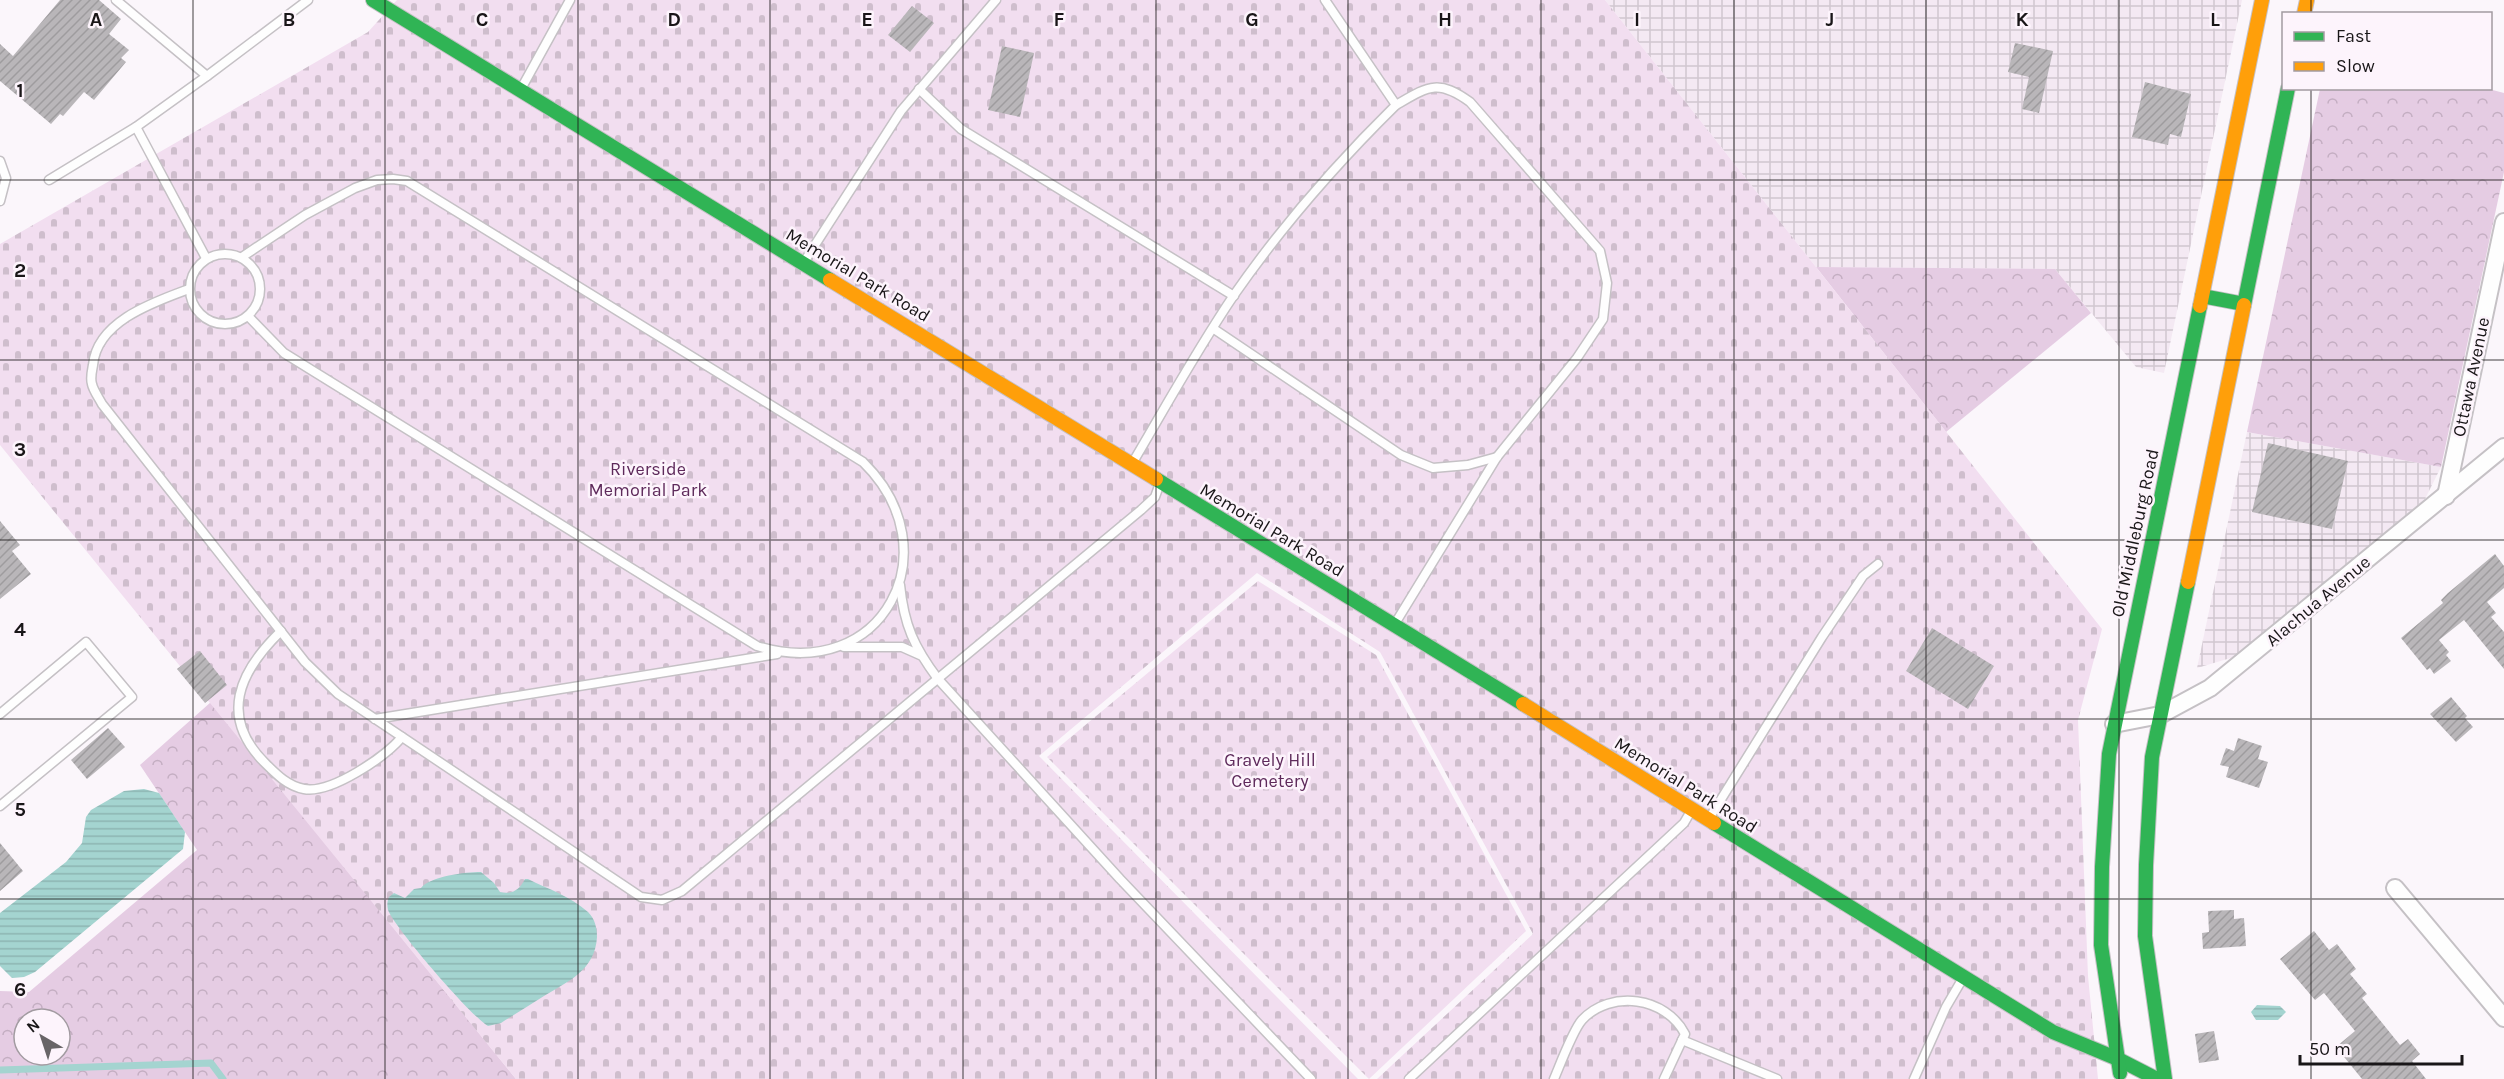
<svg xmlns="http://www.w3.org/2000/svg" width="2504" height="1079" font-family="Karla,sans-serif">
  <defs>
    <pattern id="industrial-grid" width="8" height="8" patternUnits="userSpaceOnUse" patternTransform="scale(1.5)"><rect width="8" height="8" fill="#f4e9f3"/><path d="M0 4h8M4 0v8" fill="none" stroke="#d1c7d0"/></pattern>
    <pattern id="forest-crowns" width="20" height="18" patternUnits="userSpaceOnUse" patternTransform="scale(1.5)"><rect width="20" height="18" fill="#e5cce3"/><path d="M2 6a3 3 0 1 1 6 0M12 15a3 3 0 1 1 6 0" fill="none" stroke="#c4aec2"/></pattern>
    <pattern id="cemetery-stones" width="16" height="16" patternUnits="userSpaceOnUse" patternTransform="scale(1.5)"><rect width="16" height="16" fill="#f2def0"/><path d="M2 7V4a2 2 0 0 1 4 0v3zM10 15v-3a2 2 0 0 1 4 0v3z" fill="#cfbecd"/></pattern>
    <pattern id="water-rules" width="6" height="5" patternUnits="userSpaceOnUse" patternTransform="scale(1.5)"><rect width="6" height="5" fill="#a4d4d0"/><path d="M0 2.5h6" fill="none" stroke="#8db5b2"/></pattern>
    <pattern id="building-hatch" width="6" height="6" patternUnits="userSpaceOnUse" patternTransform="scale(1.5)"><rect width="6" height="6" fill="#b9b6b9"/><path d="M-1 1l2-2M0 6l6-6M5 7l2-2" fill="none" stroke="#9e9c9e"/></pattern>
  </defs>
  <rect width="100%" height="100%" fill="#fbf6fb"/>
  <!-- industrial -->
  <g fill="url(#industrial-grid)">
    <polygon points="1605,0 2242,0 2164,373 2136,367 2055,269 1816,267"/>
    <polygon points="2247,432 2441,467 2425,499 2234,657 2197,668"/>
  </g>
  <!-- forest -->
  <g fill="url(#forest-crowns)" fill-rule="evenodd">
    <polygon points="2485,88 2504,93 2504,172 2441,467 2247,432 2320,89"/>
    <polygon points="1816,267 2055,269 2091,313 1946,432"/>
    <path d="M 211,702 L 516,1079 L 0,1079 L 0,991 L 29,992 L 197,850 L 140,765 ZM 24,1019 L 60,1019 L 60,1055 L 24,1055 Z"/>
  </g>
  <!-- cemetery -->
  <g fill="url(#cemetery-stones)">
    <polygon points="397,0 1605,0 2102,629 2078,720 2088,976 2098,1079 1377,1079 1533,934 1380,652 1257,573 1039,756 1358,1079 516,1079 0,445 0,244 368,32"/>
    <polygon points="1258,581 1376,655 1526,931 1369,1079 1047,757"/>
  </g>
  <!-- water -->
  <g fill="url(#water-rules)">
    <polygon points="144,789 159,793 185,832 183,849 35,972 24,977 12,978 0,966 0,913 66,862 82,843 86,817 91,810 124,791"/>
    <path d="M 481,872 L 494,883 L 500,892 C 513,895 520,889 525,879 L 528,879 C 548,889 570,896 588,912 C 595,919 597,928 597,937 C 595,970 569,981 544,996 C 530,1005 515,1014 501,1023 L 488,1026 C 472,1017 394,927 388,910 C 387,905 387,902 389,897 L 394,893 L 405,898 L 414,889 L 421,888 C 431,876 465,872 481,872 Z"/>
    <polygon points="2257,1005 2280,1006 2286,1012 2278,1020 2256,1020 2251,1012"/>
  </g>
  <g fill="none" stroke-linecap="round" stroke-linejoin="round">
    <!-- stream -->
    <polyline stroke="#a4d4d0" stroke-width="7" points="0,1070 211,1063 223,1079"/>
  </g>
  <!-- building -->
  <g fill="url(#building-hatch)">
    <polygon points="60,0 99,0 121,19 109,34 129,50 121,58 126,62 94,100 84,92 63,116 60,114 51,124 0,81 0,44 13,56"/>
    <polygon points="912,6 934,23 910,52 888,35"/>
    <polygon points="2015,43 2053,51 2039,113 2022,109 2029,77 2008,72"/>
    <polygon points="1002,46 1034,53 1020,117 988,110"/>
    <polygon points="2145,82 2191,94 2181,137 2170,134 2168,145 2132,137"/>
    <polygon points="2268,443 2348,461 2332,529 2252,512"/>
    <polygon points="0,521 20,545 12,551 31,574 0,599"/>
    <polygon points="2495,554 2504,566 2504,588 2487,602 2496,613 2491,617 2504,632 2504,669 2464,620 2439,640 2449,652 2446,655 2451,661 2434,674 2430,668 2427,670 2401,638 2443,603 2441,600 2448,593"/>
    <polygon points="1932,628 1994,666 1968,709 1906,671"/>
    <polygon points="200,651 227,685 205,703 177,669"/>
    <polygon points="2451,697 2467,716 2465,718 2473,727 2456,742 2430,714"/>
    <polygon points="108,728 125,747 87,779 71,760"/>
    <polygon points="2238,738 2262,746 2258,759 2268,762 2259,788 2226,777 2229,767 2220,765 2226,748 2234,751"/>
    <polygon points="0,843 23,871 0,891"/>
    <polygon points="2234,910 2234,919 2244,918 2246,946 2203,949 2202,933 2209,932 2208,911"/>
    <polygon points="2314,931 2329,950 2337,944 2356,969 2350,974 2367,994 2362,998 2400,1045 2408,1039 2420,1054 2412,1061 2426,1079 2362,1079 2336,1047 2355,1031 2324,993 2315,1000 2280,959"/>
    <polygon points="2214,1031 2219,1060 2199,1063 2195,1034"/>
  </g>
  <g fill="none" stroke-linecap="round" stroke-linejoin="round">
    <!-- lane casing -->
    <g stroke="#c5c1c5" stroke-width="11">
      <g id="lane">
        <polyline points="116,0 207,76"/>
        <polyline points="521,89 570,0"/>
        <polyline points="919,89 961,129 1234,296"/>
        <polyline points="136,127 206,258"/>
        <polyline points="0,161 6,178 0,201"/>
        <polyline points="49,180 136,127 207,76 308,0"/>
        <circle cx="225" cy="289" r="35"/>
        <path d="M 242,257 L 305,215 L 355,188 L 377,180 L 393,179 L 407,181 L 863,462 C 953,550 883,685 757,646 L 284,353 L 248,316"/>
        <polyline points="804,262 901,111 996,0"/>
        <path d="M 189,289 C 154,302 97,321 93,365 C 92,371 90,378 92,384 C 93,390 99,398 102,404 L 305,662 L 338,694 L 641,897 L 662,900 L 682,891 L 1141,510 L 1155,497 L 1160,483"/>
        <polyline points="1214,329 1401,455 1433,468 1468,465 1497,457"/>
        <path d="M 1133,462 C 1166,406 1198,348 1234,295 C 1282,226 1337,163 1396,105 L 1325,0"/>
        <path d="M 900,585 C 904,625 914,647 938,679 L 1120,879 L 1311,1079"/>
        <path d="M 1396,622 L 1497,457 L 1577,358 L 1603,319 L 1607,283 L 1600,251 L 1470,102 C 1438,79 1429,86 1396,105"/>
        <path d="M 281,631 C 239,672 218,717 266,764 C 277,775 288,786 304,789 C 331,794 385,757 402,737"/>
        <polyline points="844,647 902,647 920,655"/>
        <polyline points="0,714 86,642 132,697 0,806"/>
        <polyline points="375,719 777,654"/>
        <polyline points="1710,817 1822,637 1863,576 1878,564"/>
        <polyline points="1682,1040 1777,1079"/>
        <polyline points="1409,1079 1684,823 1691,811"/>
        <path d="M 1554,1079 C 1560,1065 1573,1030 1582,1020 C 1611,989 1666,997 1685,1034 L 1664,1079"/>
        <polyline points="1914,1079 1946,1007 1963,978"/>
      </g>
    </g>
    <!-- street casing -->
    <g stroke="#c5c1c5" stroke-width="20">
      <g id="street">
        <polyline points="2446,496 2504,222"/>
        <polyline points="2114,724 2160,715 2210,688 2504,447"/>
        <polyline points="2395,888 2504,1018"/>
      </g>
    </g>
    <!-- fast casing -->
    <g stroke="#c5c1c5" stroke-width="16">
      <g id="fast">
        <polyline points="373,0 830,280"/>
        <polyline points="2202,296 2244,304"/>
        <polyline points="2244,305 2288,88"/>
        <polyline points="1156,479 1523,704"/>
        <polyline points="1714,823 2053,1032 2118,1059 2157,1079"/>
        <polyline points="2120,1073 2101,945 2102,867 2109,754 2200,306"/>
        <polyline points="2165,1079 2145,936 2146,865 2152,757 2188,582"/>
      </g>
    </g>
    <!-- slow casing -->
    <g stroke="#c5c1c5" stroke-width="16">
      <g id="slow">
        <polyline points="2304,14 2307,0"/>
        <polyline points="830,280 1156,479"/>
        <polyline points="2200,306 2262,0"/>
        <polyline points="2188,582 2244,305"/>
        <polyline points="1523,704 1714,823"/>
      </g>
    </g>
    <!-- lane -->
    <use href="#lane" stroke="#fefefe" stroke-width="8"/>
    <!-- street -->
    <use href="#street" stroke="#fefefe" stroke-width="16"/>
    <!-- fast -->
    <use href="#fast" stroke="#30b455" stroke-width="14"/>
    <!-- slow -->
    <use href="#slow" stroke="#ff9f0a" stroke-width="14"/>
  </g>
  <!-- grid -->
  <path fill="none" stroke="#191618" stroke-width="1.5" stroke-opacity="0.55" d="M 193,0 L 193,1079M 385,0 L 385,1079M 578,0 L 578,1079M 770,0 L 770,1079M 963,0 L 963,1079M 1156,0 L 1156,1079M 1348,0 L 1348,1079M 1541,0 L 1541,1079M 1734,0 L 1734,1079M 1926,0 L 1926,1079M 2119,0 L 2119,1079M 2311,0 L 2311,14M 2311,88 L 2311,1079M 0,180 L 2504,180M 0,360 L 2504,360M 0,540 L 2504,540M 0,719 L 2504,719M 0,899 L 2504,899"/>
  <g text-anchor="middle" stroke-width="5" stroke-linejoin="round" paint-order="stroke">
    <!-- street labels -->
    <g font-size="18" fill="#191618" stroke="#fdf4fc">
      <text transform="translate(858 275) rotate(31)" y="6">Memorial Park Road</text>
      <text transform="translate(2471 377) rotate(-78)" y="6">Ottawa Avenue</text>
      <text transform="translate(1272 530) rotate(31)" y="6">Memorial Park Road</text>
      <text transform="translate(2135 533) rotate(-78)" y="6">Old Middleburg Road</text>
      <text transform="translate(2318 601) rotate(-40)" y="6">Alachua Avenue</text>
      <text transform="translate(1686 785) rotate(32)" y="6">Memorial Park Road</text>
    </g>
    <!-- park labels -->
    <g font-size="18" fill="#5e2a5b" stroke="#fdf4fc">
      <text x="648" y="475">Riverside<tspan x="648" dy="21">Memorial Park</tspan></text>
      <text x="1270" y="766">Gravely Hill<tspan x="1270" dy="21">Cemetery</tspan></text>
    </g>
  </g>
  <g font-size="20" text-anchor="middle" font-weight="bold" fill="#191618" stroke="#fdf4fc" stroke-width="5" stroke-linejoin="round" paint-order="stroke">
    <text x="96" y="26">A</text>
    <text x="289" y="26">B</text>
    <text x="482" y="26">C</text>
    <text x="674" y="26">D</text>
    <text x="867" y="26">E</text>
    <text x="1059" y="26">F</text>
    <text x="1252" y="26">G</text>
    <text x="1445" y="26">H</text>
    <text x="1637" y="26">I</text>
    <text x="1830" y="26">J</text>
    <text x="2022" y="26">K</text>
    <text x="2215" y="26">L</text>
    <text x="20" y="97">1</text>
    <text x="20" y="277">2</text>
    <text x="20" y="456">3</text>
    <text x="20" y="636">4</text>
    <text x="20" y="816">5</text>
    <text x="20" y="996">6</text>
  </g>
  <!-- legend -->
  <rect x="2282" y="12" width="210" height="78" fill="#fdf4fc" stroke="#a29ba1" stroke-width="1.5"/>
  <rect x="2294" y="32" width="30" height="9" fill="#30b455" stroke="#a29ba1" stroke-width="1.5"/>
  <text x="2336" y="42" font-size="18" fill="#191618">Fast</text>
  <rect x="2294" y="62" width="30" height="9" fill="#ff9f0a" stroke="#a29ba1" stroke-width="1.5"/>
  <text x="2336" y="72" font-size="18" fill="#191618">Slow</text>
  <!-- north arrow -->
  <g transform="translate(42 1037) rotate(321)"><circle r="28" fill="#fdf4fc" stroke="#a29ba1" stroke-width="1.5"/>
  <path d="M0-4.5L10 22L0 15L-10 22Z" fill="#686467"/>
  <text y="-9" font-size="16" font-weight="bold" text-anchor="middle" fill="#191618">N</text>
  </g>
  <!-- scale -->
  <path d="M2300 1055v9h162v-9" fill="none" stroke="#191618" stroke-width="3"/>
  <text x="2309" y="1055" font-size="18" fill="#191618" stroke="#fdf4fc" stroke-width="4.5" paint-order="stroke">50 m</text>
</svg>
